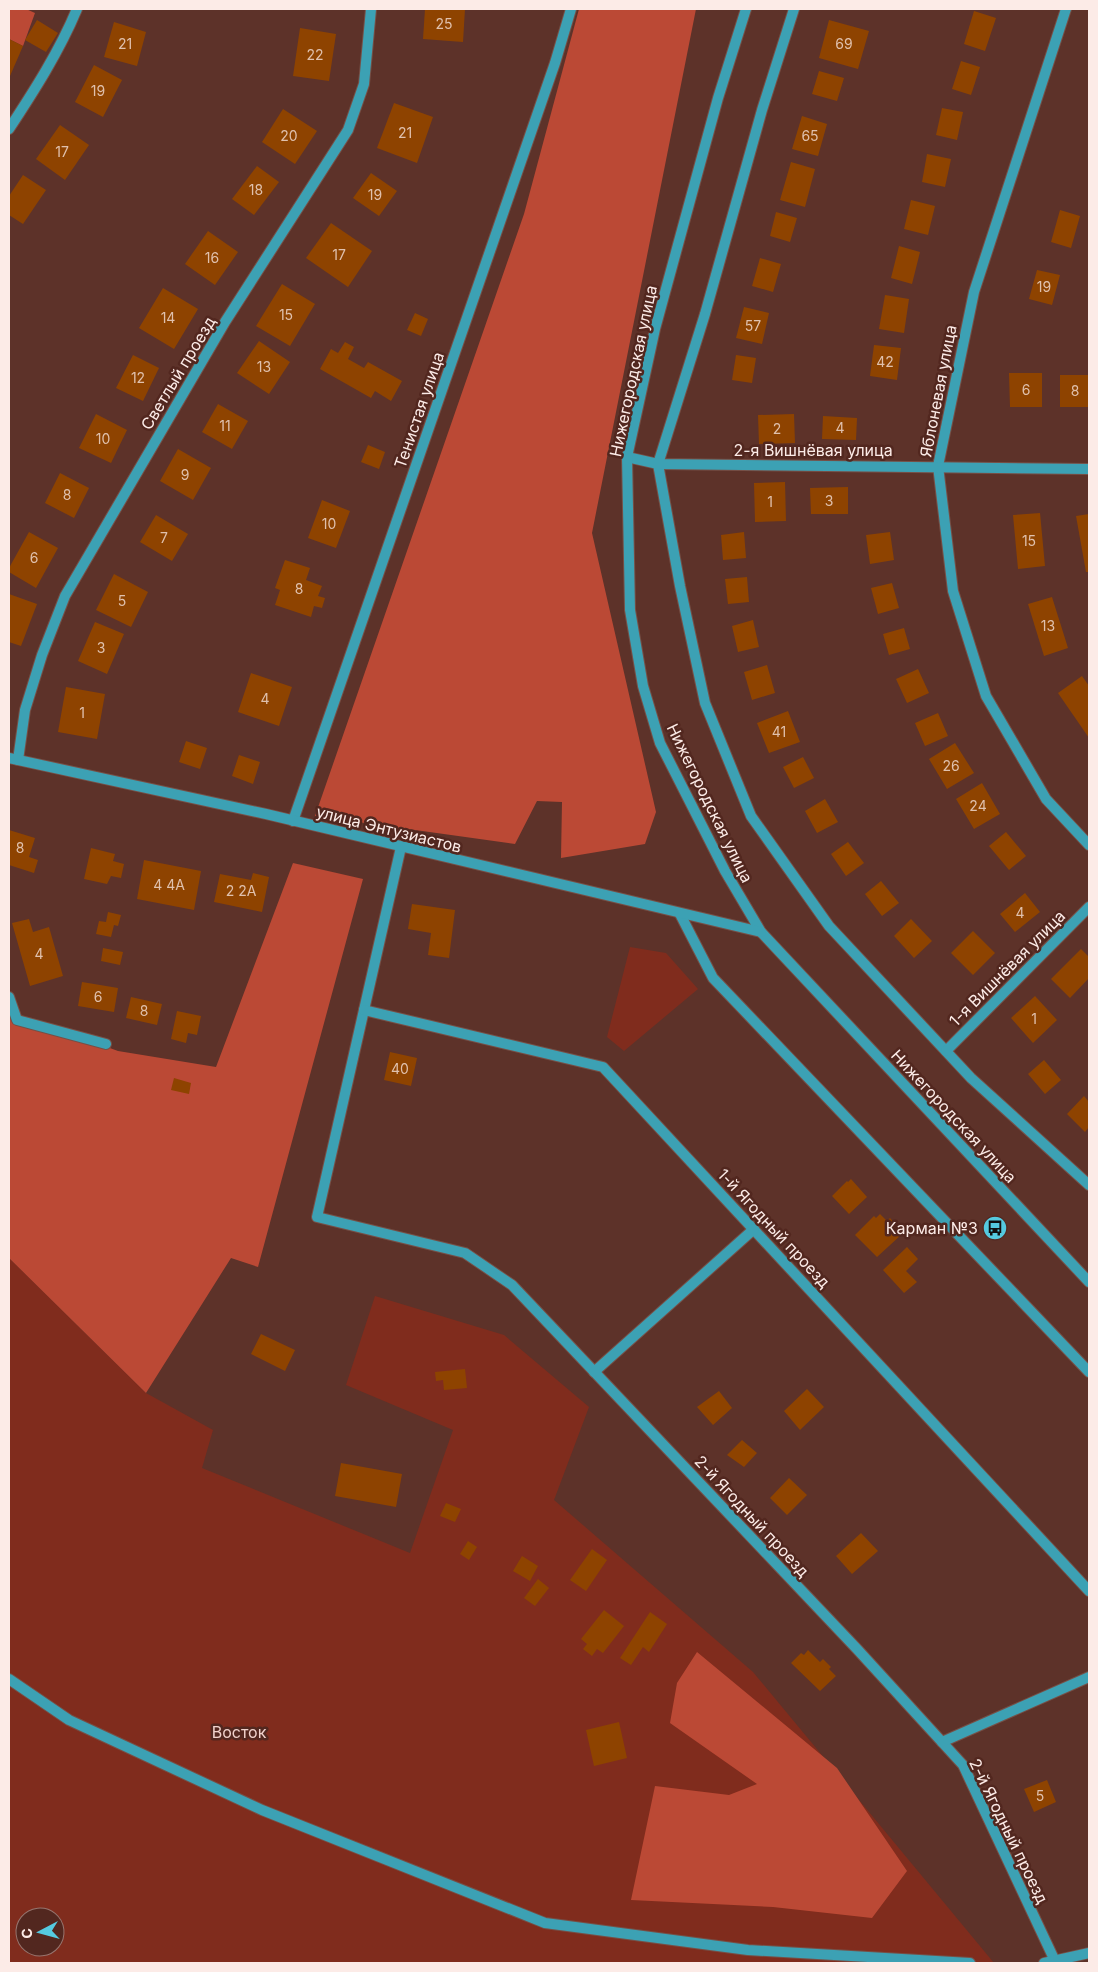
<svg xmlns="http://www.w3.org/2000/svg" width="1098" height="1972" font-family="Inter,sans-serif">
  <rect width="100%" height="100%" fill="#5d3229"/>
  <!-- green -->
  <g fill="#802c1d" fill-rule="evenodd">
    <polygon points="630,947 666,953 698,989 624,1051 607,1037"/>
    <path d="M 9,1258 L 146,1393 L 213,1430 L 202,1468 L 410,1553 L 453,1430 L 346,1385 L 375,1296 L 504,1335 L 589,1407 L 554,1500 L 753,1672 L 994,1963 L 9,1963 ZM 25,1917 L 55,1917 L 55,1947 L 25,1947 Z"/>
  </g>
  <!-- forest -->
  <g fill="#bb4935">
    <polygon points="9,9 26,9 35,13 23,46 9,39"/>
    <polygon points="579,9 696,9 592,533 656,812 645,844 561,858 562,802 537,801 515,844 315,816 524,214"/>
    <polygon points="293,863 363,879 258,1267 231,1258 146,1393 9,1258 9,1011 118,1051 216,1067"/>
    <polygon points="697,1652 837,1768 907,1871 872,1918 773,1907 631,1900 655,1786 729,1795 757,1784 670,1723 677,1683"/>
  </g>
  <!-- building -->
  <g fill="#8e4300">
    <polygon points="425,9 465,9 463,42 423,39"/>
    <polygon points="974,11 996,18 985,51 964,44"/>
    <polygon points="37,20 58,33 46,52 25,40"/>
    <polygon points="829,20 869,31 858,69 819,58"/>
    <polygon points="114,22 146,32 137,66 104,57"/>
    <polygon points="300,28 336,34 329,81 293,76"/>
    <polygon points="9,39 23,46 10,76 9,75"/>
    <polygon points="961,61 980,67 971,95 952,89"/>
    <polygon points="94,65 122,80 103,117 75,102"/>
    <polygon points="819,71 844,78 837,101 812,94"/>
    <polygon points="394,103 433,117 417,163 377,148"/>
    <polygon points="942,108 963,112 957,140 936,135"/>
    <polygon points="283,109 317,131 295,164 262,142"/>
    <polygon points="802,116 827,124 818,156 792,149"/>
    <polygon points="60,125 89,145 65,180 36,159"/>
    <polygon points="927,154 951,159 945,187 922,182"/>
    <polygon points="791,162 815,169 805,207 780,200"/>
    <polygon points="257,166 279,182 254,215 232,199"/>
    <polygon points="371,173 397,191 379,216 353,198"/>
    <polygon points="23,175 46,190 23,224 9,215 9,196"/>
    <polygon points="911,200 935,206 928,235 904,229"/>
    <polygon points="1060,210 1080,216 1071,248 1051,242"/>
    <polygon points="776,212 797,218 790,242 770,236"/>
    <polygon points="331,223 372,251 348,287 306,258"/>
    <polygon points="208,231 238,252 215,285 185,264"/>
    <polygon points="899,246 920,252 912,284 891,278"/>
    <polygon points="760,258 781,264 773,292 752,286"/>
    <polygon points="1037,270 1060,275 1052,305 1029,299"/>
    <polygon points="282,284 315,304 290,346 256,326"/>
    <polygon points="163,288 198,309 174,349 139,328"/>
    <polygon points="885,295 909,299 904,333 879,329"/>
    <polygon points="744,307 769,313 762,344 736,338"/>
    <polygon points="415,313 428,319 421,336 407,330"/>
    <polygon points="259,341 290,362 269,394 237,373"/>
    <polygon points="345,342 354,347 348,359 364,368 368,362 402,381 391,401 375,391 371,398 320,369 331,349 338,353"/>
    <polygon points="874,345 901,348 897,380 870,376"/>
    <polygon points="133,355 159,368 143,401 116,388"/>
    <polygon points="736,355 756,358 752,383 732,380"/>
    <polygon points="1009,373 1042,373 1042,407 1010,407"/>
    <rect x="1060" y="375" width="29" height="32"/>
    <polygon points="218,404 248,421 232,449 202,432"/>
    <polygon points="96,414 127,430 111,463 79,448"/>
    <polygon points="794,414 795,443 759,444 758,415"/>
    <polygon points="823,416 857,418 856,440 822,439"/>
    <polygon points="368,445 385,452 379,469 361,462"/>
    <polygon points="178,449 211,468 193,500 160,481"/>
    <polygon points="60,473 89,488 74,518 45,503"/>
    <polygon points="785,482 786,521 755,522 754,483"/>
    <polygon points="848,487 848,514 811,514 810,488"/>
    <polygon points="322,500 350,511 336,548 308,538"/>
    <polygon points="1040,513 1045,566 1018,569 1013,515"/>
    <polygon points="1089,514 1089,572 1086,572 1076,516"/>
    <polygon points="156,515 188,534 172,561 140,542"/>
    <polygon points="29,532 58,548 36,588 9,572 9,568"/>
    <polygon points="744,532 746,558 723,560 721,535"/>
    <polygon points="890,532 894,560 870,564 866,535"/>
    <polygon points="285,560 310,568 306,580 322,586 318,596 325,598 322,608 314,606 311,617 275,605 280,590 275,588"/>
    <polygon points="114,574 148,592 131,627 96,610"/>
    <polygon points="747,577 749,602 728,604 725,579"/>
    <polygon points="892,583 899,608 878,614 871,588"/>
    <polygon points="9,594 37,604 21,646 9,642"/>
    <polygon points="1052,597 1068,648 1044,656 1028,604"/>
    <polygon points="753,620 759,647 738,652 732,626"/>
    <polygon points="95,622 124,634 107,674 78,661"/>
    <polygon points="904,628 910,649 889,655 883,634"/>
    <polygon points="767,665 775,693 752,700 744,672"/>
    <polygon points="918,669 929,693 907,703 896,679"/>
    <polygon points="251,673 292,687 279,726 238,712"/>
    <polygon points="1082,676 1089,686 1089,738 1058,693"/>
    <polygon points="66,687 105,694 97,739 58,732"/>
    <polygon points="788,711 800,742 769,753 757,723"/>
    <polygon points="938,713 948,736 925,746 915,723"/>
    <polygon points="186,741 207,748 200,769 179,762"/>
    <polygon points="955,743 974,773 947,789 929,759"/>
    <polygon points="239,755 260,762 253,784 232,776"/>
    <polygon points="803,757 814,778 794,788 783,767"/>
    <polygon points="982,783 1000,814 974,829 956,799"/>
    <polygon points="825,799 838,822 817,833 805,811"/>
    <polygon points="9,830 35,838 29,857 38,860 34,873 9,865"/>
    <polygon points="1006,832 1026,856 1009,870 989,846"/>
    <polygon points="848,842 864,863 846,876 831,854"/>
    <polygon points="91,848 115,854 113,861 124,864 121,878 111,876 107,884 84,879"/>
    <polygon points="144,860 201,871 194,910 137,899"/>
    <polygon points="253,873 269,877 262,912 214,902 220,874 251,880"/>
    <polygon points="881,881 899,903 882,916 865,894"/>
    <polygon points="1025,893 1040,912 1015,932 1000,914"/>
    <polygon points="412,904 455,910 449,958 428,955 431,933 408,929"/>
    <polygon points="108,912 121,915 118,926 114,925 111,937 96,934 99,921 106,922"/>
    <polygon points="29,919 33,932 49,927 63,976 30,986 12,923"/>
    <polygon points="911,919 932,941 914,958 894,936"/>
    <polygon points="973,931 995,953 973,975 951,953"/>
    <polygon points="103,948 123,952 120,965 101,961"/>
    <polygon points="1081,949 1089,957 1089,978 1070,998 1051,979"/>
    <polygon points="82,982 118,988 114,1012 78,1006"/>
    <polygon points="1035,996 1057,1020 1033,1043 1011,1018"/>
    <polygon points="131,997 162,1004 157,1025 126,1018"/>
    <polygon points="177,1011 201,1016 197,1035 188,1033 186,1043 171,1039"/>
    <polygon points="390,1052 417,1058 411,1086 384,1080"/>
    <polygon points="1044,1060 1061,1080 1045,1094 1028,1074"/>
    <polygon points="174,1078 191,1083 189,1094 171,1090"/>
    <polygon points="1084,1096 1089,1102 1089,1127 1085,1132 1067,1114"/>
    <polygon points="851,1179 867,1197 849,1214 832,1196 847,1181 848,1182"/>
    <polygon points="880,1214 887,1221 890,1218 896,1225 894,1228 901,1235 877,1257 855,1235 874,1216 876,1218"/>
    <polygon points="907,1247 918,1259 906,1271 917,1282 904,1293 883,1270"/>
    <polygon points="261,1334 295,1350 285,1371 251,1354"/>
    <polygon points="465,1369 467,1388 444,1390 443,1380 436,1381 435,1372"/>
    <polygon points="807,1389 824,1407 800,1430 784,1411"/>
    <polygon points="719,1391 732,1408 713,1425 697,1407"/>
    <polygon points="742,1440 757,1453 744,1467 727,1455"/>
    <polygon points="341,1463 402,1474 396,1507 335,1496"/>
    <polygon points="789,1478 807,1495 787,1515 770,1498"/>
    <polygon points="446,1503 461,1509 455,1522 440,1516"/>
    <polygon points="861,1533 878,1551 852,1574 836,1556"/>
    <polygon points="468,1541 477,1547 469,1560 460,1554"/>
    <polygon points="592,1549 607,1560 586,1591 570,1580"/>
    <polygon points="522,1556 538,1566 530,1581 513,1571"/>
    <polygon points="538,1579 549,1588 535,1606 524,1598"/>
    <polygon points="604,1610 624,1626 603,1653 597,1649 592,1656 583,1649 587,1644 581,1639"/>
    <polygon points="650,1612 667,1624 649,1652 643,1647 631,1665 620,1658"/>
    <polygon points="808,1650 820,1662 823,1659 831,1667 829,1669 836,1676 820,1691 791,1663 801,1653 804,1655"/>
    <polygon points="619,1722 627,1758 594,1766 586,1730"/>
    <polygon points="1047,1780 1056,1802 1034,1812 1024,1789"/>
  </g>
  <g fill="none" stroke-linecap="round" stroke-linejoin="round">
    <!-- minor casing -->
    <g stroke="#765047" stroke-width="12">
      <g id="minor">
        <polyline points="794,9 762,110 705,314 658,464 680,586 705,703 751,816 829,926 971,1078 1089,1185"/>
        <polyline points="1066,9 974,292 938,466 953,591 986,696 1046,799 1089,845"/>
        <path d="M 9,129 C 34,91 59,52 77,9"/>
        <polyline points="627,457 658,464 1089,469"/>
        <polyline points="18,760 25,710 42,655 65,596 225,322 348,130 364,84 371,9"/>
        <polyline points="293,821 555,63 571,9"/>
        <polyline points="401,847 317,1217 465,1253 512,1285 857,1649 963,1765 1055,1961"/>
        <polyline points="680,914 713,978 1089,1372"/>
        <polyline points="9,997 17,1020 106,1044"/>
        <polyline points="364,1010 603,1067 1089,1591"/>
        <polyline points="946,1051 1089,907"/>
        <polyline points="594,1372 754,1229"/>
        <polyline points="9,1679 69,1720 262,1810 545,1923 748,1950 970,1963"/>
        <polyline points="942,1742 1089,1677"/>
        <polyline points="1044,1963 1089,1953"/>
      </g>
    </g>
    <!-- tertiary casing -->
    <g stroke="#765047" stroke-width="12">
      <g id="tertiary">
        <polyline points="746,9 718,98 655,329 627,457 630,610 643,686 660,743 725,871 761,932 1089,1282"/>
        <polyline points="9,758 266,814 761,932"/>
      </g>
    </g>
    <!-- minor -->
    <use href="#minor" stroke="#3ca1b4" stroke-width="10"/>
    <!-- tertiary -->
    <use href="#tertiary" stroke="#3ca1b4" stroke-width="10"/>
  </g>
  <!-- icons -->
  <defs>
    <g id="bus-disc" transform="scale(1.25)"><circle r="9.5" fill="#55cae0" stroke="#52271f"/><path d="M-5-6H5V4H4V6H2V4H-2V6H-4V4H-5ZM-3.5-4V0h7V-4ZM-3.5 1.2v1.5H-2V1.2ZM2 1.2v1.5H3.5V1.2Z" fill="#111"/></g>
  </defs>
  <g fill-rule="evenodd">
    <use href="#bus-disc" x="995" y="1228"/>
  </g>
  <g text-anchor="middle" stroke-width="5" stroke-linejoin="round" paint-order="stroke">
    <!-- number labels -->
    <g font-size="14" fill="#e0c1ad">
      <text x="444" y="29">25</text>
      <text x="125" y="49">21</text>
      <text x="844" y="49">69</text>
      <text x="315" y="60">22</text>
      <text x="98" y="96">19</text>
      <text x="405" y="138">21</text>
      <text x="289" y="141">20</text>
      <text x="810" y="141">65</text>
      <text x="62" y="157">17</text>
      <text x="256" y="195">18</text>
      <text x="375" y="200">19</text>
      <text x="339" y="260">17</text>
      <text x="212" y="263">16</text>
      <text x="1044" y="292">19</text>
      <text x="286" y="320">15</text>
      <text x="168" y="323">14</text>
      <text x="753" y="331">57</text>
      <text x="885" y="367">42</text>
      <text x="264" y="372">13</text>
      <text x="138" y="383">12</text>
      <text x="1026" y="395">6</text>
      <text x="1075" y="396">8</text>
      <text x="225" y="431">11</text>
      <text x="840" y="433">4</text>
      <text x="777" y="434">2</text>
      <text x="103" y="444">10</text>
      <text x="185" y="480">9</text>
      <text x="67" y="500">8</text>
      <text x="829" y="506">3</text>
      <text x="770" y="507">1</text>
      <text x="329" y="529">10</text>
      <text x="164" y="543">7</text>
      <text x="1029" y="546">15</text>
      <text x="34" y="563">6</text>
      <text x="299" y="594">8</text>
      <text x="122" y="606">5</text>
      <text x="1048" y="631">13</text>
      <text x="101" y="653">3</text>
      <text x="265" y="704">4</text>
      <text x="82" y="718">1</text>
      <text x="779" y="737">41</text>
      <text x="951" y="771">26</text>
      <text x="978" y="811">24</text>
      <text x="20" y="853">8</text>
      <text x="169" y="890">4 4А</text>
      <text x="241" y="896">2 2А</text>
      <text x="1020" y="918">4</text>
      <text x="39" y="959">4</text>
      <text x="98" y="1002">6</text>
      <text x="144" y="1016">8</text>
      <text x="1034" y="1024">1</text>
      <text x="400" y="1074">40</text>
      <text x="1040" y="1801">5</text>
    </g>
    <!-- street labels -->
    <g font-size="16" fill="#fcebe7" stroke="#52271f">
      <text transform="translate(633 371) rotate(-78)" y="6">Нижегородская улица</text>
      <text transform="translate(178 373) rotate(-59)" y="6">Светлый проезд</text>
      <text transform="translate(938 391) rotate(-79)" y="6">Яблоневая улица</text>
      <text transform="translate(419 410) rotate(-71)" y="6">Тенистая улица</text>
      <text x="813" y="456">2-я Вишнёвая улица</text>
      <text transform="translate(710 803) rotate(64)" y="6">Нижегородская улица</text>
      <text transform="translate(389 829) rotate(14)" y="6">улица Энтузиастов</text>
      <text transform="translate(1007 968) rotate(-45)" y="6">1-я Вишнёвая улица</text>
      <text transform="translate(954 1116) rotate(47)" y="6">Нижегородская улица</text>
      <text transform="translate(774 1228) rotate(47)" y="6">1-й Ягодный проезд</text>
      <text transform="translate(752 1516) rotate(47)" y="6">2-й Ягодный проезд</text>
      <text transform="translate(1009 1831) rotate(64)" y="6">2-й Ягодный проезд</text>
    </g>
    <!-- poi labels -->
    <g font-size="16" fill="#fcebe7" stroke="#52271f" text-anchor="end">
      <text x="978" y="1234">Карман №3</text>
    </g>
    <!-- park labels -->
    <g font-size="16" fill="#f1d2cc" stroke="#52271f">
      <text x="239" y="1738">Восток</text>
    </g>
  </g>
  <!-- border -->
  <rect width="1098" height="1972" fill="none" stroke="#fcebe7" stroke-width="20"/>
  <!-- north arrow -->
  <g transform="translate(40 1932) rotate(264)"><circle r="24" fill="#52271f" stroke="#96756f"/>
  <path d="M0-4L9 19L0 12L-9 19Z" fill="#55cae0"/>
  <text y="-8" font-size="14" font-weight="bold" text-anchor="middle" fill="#fcebe7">С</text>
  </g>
</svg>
